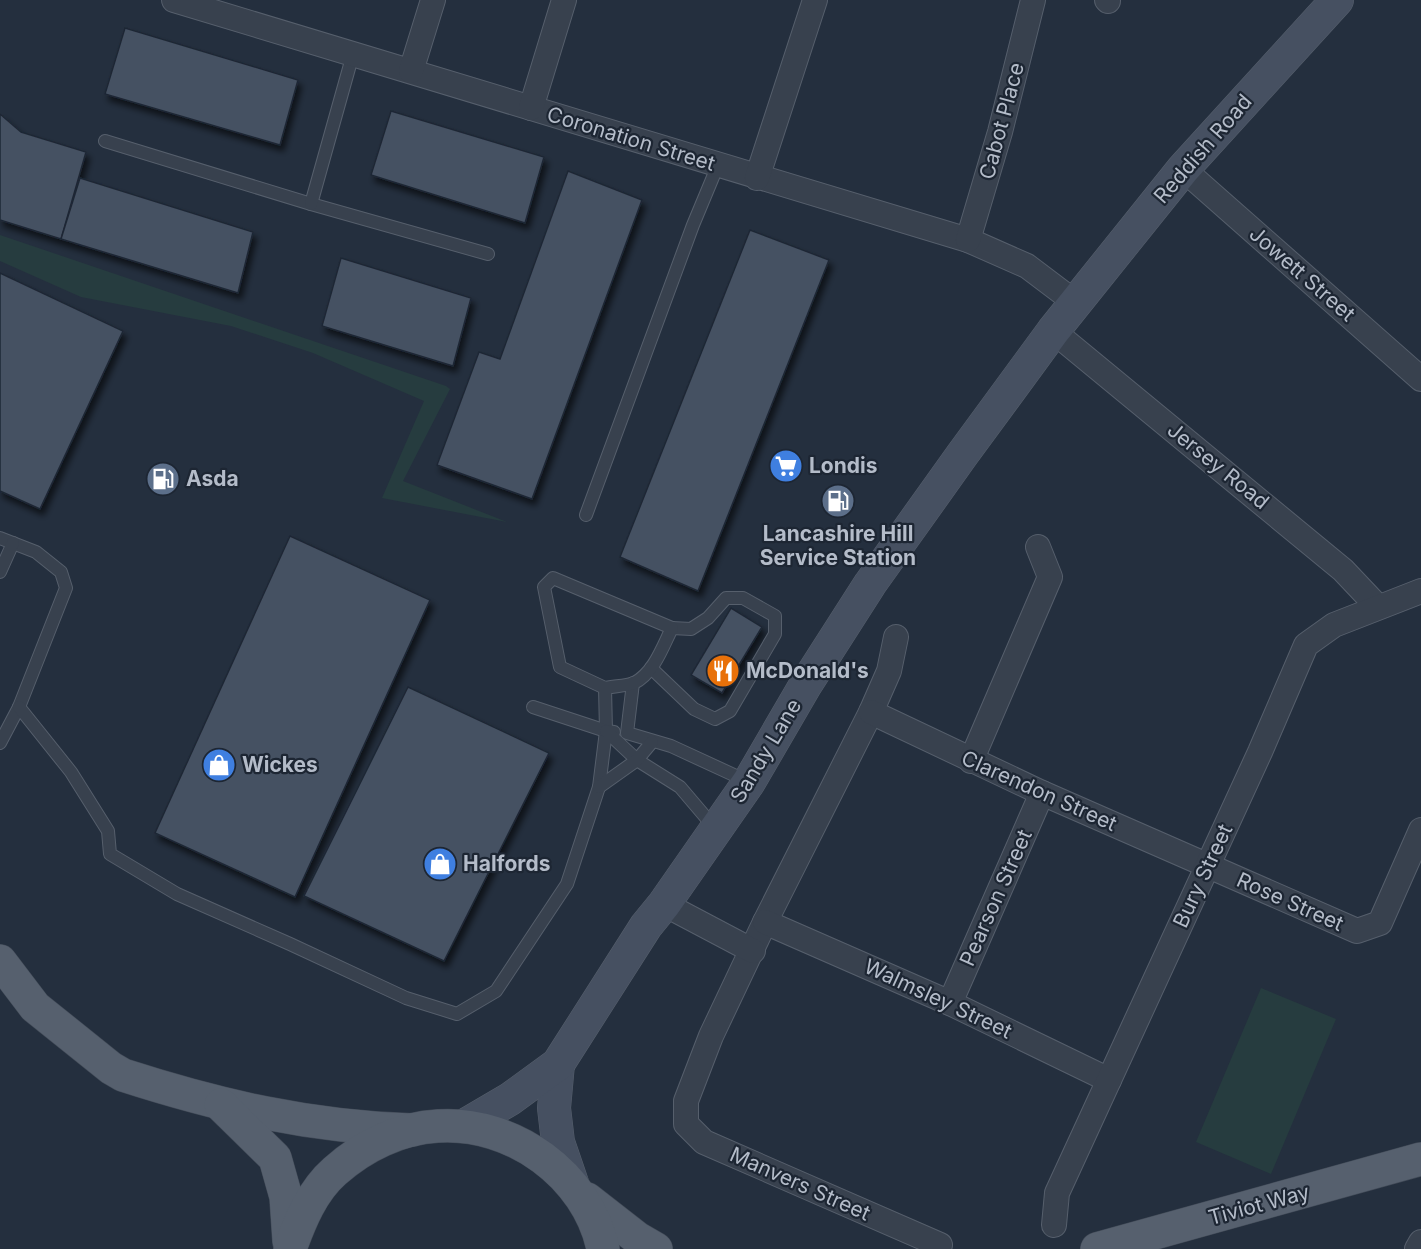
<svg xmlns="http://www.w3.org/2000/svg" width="1421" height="1249" font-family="Inter,sans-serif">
  <defs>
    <filter id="shadow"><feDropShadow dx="3.5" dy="6" stdDeviation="3" flood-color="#0009"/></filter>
  </defs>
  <rect width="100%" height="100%" fill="#242f3e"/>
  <!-- green -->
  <g fill="#263c3f">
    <polygon points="0,235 446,386 450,389 403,481 507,522 382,498 424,401 313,353 231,326 81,297 0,261"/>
    <polygon points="1261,988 1336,1019 1271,1174 1196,1142"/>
  </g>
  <!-- building -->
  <g fill="#455162" stroke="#1f2835" stroke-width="1.5" filter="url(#shadow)">
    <polygon points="125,28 298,80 280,145 105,94"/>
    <polygon points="391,111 544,157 525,223 371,175"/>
    <polygon points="0,114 21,132 86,152 61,239 0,220"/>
    <polygon points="568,171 642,200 532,499 437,465 479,352 500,359"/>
    <polygon points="80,178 253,232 238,293 61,239"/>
    <polygon points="750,230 829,260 698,591 620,557"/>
    <polygon points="341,258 471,298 453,366 322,326"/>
    <polygon points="0,273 123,331 40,509 0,491"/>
    <polygon points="290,536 430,600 295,897 155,833"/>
    <polygon points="731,608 762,627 722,693 691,675"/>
    <polygon points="408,687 549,753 444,961 304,896"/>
  </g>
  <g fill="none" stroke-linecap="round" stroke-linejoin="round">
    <!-- service casing -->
    <g stroke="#565f6c" stroke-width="14">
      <g id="service">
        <polyline points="105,141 311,204 488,254"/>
        <polyline points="311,204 353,54"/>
        <polyline points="586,515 693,225 718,165"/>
        <polyline points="0,538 36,552 61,572 66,588 19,707 0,743"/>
        <polyline points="0,572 13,543"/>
        <polyline points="651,668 694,709 715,719 730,711 775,634 775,616 743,598 726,598 708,618 691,629 672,628"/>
        <polyline points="633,683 627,733 671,746 749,782"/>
        <path d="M 19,707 L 71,772 L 108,831 L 110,854 L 177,894 L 290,944 L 406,998 L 457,1014 L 496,991 L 567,884 L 599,787 L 606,731 L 605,688 L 560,667 L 544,587 L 553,578 L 672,628 C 663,646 654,673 634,683 C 626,686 614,686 605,688"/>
        <polyline points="533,707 606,731 614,732"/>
        <polyline points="606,731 637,760 680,787 714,827"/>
        <polyline points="599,787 637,760 652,742"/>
      </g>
    </g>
    <!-- minor casing -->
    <g stroke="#565f6c" stroke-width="26">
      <g id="minor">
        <polyline points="174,0 968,240 1027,266 1076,303"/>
        <polyline points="1107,0 1108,1"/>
        <polyline points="411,71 433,0"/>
        <polyline points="531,108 564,0"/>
        <polyline points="1183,169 1421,379"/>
        <polyline points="757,178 815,0"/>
        <polyline points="968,240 1000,132 1033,0"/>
        <polyline points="1053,331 1343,570 1378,607"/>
        <polyline points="896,637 889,671 871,712 765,922 711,1036 686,1101 686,1124 704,1142 940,1245"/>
        <polyline points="871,712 1042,793 1357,931 1380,923 1421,830"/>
        <polyline points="971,761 1050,577 1038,547"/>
        <polyline points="664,904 753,951"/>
        <polyline points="765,922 950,1003 1109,1080"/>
        <polyline points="950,1003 1042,793"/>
        <polyline points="1054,1225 1057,1193 1260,752 1306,645 1334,625 1421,591"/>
        <polyline points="1417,1249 1421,1242"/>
      </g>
    </g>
    <!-- secondary casing -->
    <g stroke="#565f6c" stroke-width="34">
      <g id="secondary">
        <polyline points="558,1064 554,1108 558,1142 573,1186"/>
        <polyline points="464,1126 510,1099 558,1064 646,926 664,904 749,782 806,684 870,584 962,455 1053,331 1183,169 1337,0"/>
      </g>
    </g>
    <!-- primary casing -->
    <g stroke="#414a57" stroke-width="34">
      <g id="primary">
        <path d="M 0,961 L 35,1007 L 111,1068 L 123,1075 C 219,1106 311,1127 412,1130"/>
        <polyline points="221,1105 275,1158 286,1197 289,1241"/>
        <polyline points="587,1199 637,1238 656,1249"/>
        <path d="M 290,1249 C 300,1221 312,1191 335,1171 C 363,1146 400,1128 438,1126 C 512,1121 588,1175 603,1249"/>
        <polyline points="1097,1249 1421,1159"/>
      </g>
    </g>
    <!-- service -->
    <use href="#service" stroke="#38414e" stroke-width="12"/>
    <!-- minor -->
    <use href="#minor" stroke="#38414e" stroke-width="24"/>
    <!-- secondary -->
    <use href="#secondary" stroke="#465061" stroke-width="33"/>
    <!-- primary -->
    <use href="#primary" stroke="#56606e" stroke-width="33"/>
  </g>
  <!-- icons -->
  <defs>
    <g id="supermarket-disc" transform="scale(1.725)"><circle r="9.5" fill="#3f7fe0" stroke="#1d2633"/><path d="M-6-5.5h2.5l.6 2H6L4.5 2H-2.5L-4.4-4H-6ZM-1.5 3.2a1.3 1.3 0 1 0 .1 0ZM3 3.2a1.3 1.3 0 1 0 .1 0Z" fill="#fff"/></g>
    <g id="fuel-disc" transform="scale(1.725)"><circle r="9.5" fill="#5c6f8a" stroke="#1d2633"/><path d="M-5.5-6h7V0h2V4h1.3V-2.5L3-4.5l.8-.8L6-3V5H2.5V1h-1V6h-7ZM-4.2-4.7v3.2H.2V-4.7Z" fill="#fff"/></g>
    <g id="restaurant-disc" transform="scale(1.725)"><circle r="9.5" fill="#e8710a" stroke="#1d2633"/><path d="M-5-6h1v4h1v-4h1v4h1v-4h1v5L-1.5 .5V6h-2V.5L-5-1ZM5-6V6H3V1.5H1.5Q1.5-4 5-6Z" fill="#fff"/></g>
    <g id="shop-disc" transform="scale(1.725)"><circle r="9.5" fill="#3f7fe0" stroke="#1d2633"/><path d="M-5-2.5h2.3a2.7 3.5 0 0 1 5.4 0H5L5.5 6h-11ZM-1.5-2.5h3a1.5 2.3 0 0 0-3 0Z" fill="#fff"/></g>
  </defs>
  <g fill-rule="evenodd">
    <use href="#supermarket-disc" x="786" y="466"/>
    <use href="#fuel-disc" x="163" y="479"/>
    <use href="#fuel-disc" x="838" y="501"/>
    <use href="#restaurant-disc" x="723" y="671"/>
    <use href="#shop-disc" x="219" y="765"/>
    <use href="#shop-disc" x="440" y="864"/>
  </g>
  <g text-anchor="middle" stroke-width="4.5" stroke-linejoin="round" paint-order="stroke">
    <!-- street labels -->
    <g font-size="21" fill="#b4bcc9" stroke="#1d2633">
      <text transform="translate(1002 121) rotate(-75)" y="7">Cabot Place</text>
      <text transform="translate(631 139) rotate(17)" y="7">Coronation Street</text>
      <text transform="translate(1203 149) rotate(-49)" y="7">Reddish Road</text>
      <text transform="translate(1302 274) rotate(41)" y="7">Jowett Street</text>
      <text transform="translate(1218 466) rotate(39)" y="7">Jersey Road</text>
      <text transform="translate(766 751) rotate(-59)" y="7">Sandy Lane</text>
      <text transform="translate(1039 791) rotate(24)" y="7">Clarendon Street</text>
      <text transform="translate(1203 876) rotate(-65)" y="7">Bury Street</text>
      <text transform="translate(996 898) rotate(-66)" y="7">Pearson Street</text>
      <text transform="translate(1290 902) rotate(24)" y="7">Rose Street</text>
      <text transform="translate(938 999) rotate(25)" y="7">Walmsley Street</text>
      <text transform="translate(800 1184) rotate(24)" y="7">Manvers Street</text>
      <text transform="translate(1259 1205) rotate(-15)" y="7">Tiviot Way</text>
    </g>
    <!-- poi labels -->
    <g font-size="21" font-weight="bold" fill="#b4bcc9" stroke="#1d2633" text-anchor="start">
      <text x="809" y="473">Londis</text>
      <text x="186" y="486">Asda</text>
      <text x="838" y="541" text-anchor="middle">Lancashire Hill<tspan x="838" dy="24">Service Station</tspan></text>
      <text x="746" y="678">McDonald's</text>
      <text x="242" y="772">Wickes</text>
      <text x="463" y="871">Halfords</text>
    </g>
  </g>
</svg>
